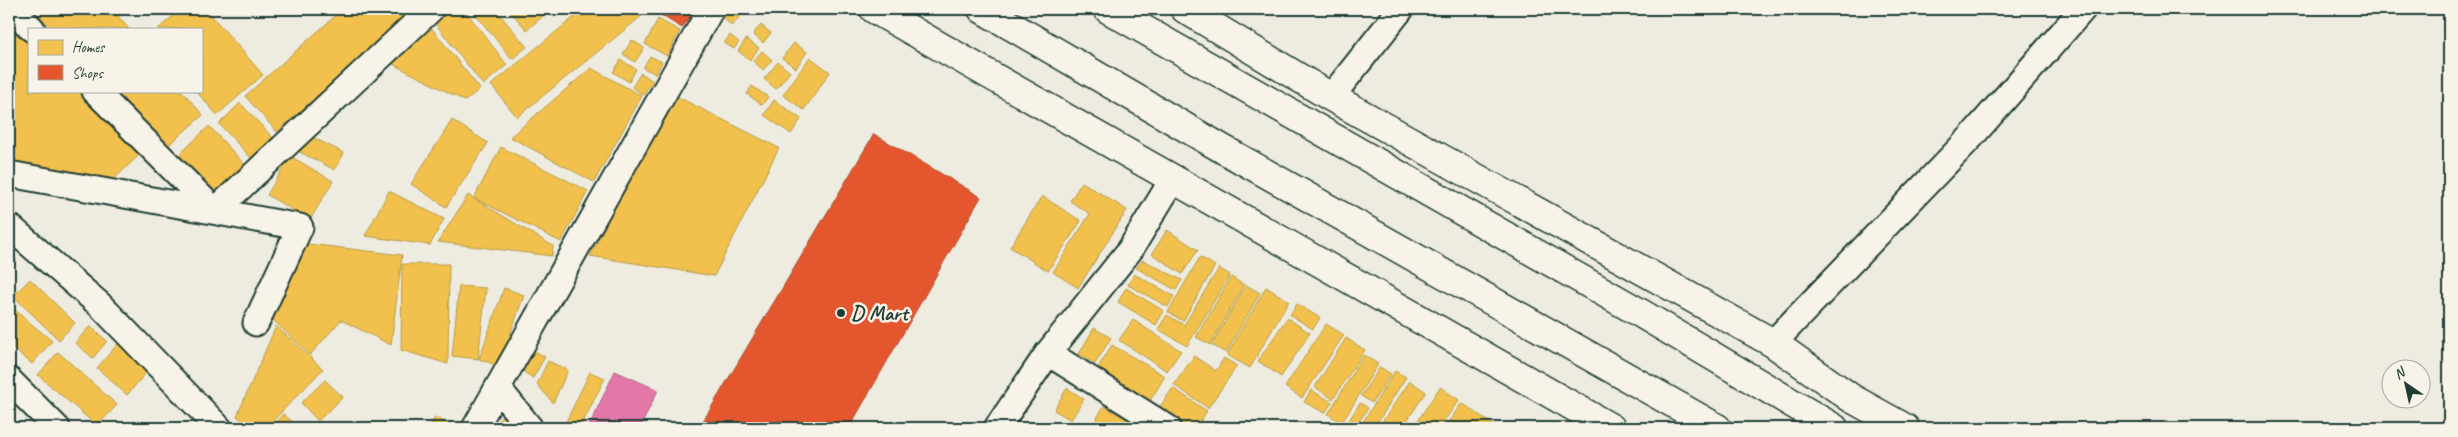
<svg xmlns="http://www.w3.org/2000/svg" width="2458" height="437" font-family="Caveat,sans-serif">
  <rect width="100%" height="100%" fill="#eeece1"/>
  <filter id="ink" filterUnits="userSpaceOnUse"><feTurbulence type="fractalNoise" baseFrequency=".02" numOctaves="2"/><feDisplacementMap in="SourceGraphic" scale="10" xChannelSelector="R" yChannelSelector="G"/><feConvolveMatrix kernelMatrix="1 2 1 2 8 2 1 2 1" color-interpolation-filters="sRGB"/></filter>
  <g filter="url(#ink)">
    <!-- homes -->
    <g fill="#f2c14e" stroke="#b39946">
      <polygon points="47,9 112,9 129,29 51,29 39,15"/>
      <polygon points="181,9 206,9 263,75 217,115 196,91 201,91 201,29 158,29"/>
      <polygon points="343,9 415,9 277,132 245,96"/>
      <polygon points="450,9 464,9 507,65 483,85 434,22"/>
      <polygon points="471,9 495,9 527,47 512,59"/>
      <polygon points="508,9 551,9 527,30"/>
      <polygon points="584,9 638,9 643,15 517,117 491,85"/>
      <polygon points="730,9 738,9 743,13 732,26 723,18"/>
      <polygon points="658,19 680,31 667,56 645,44"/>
      <polygon points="9,23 29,38 29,91 80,91 140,154 107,186 9,166"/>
      <polygon points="429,25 480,89 465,101 385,60"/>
      <polygon points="761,25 771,33 763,43 753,34"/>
      <polygon points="730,35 739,42 734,49 724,43"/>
      <polygon points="746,39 759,48 750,60 738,51"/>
      <polygon points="632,40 644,48 635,62 623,54"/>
      <polygon points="794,43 807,52 796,68 782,58"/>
      <polygon points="762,51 772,60 763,70 753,61"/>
      <polygon points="650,56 662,62 656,74 643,68"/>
      <polygon points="810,57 830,72 804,110 783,95"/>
      <polygon points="621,60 636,69 629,82 613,72"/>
      <polygon points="778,62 790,72 776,89 764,79"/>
      <polygon points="591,68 642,96 594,182 510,137"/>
      <polygon points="641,73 653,81 643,95 632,87"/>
      <polygon points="752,86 768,97 762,105 747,94"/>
      <polygon points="112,91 182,91 203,115 163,150"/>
      <polygon points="672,94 779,148 714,276 590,256"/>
      <polygon points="774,100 801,119 791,134 764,115"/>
      <polygon points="240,103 274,139 252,159 219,124"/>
      <polygon points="452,120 488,143 446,207 411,184"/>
      <polygon points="209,126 248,168 218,196 179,155"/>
      <polygon points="304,133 344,153 335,170 296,150"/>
      <polygon points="501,147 588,191 561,242 474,198"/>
      <polygon points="290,156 333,181 310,220 267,195"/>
      <polygon points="1082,182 1127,210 1078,288 1053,272 1090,214 1070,201"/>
      <polygon points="389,191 444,219 430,245 365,236"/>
      <polygon points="468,195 553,246 552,256 438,242"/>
      <polygon points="1042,196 1081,221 1048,271 1010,247"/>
      <polygon points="1167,230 1198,250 1182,274 1152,254"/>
      <polygon points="308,244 402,255 391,345 341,320 310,355 271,318"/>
      <polygon points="9,255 17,261 9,270"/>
      <polygon points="1200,257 1215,266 1183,321 1168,312"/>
      <polygon points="1143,260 1182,280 1176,290 1136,268"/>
      <polygon points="402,264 449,264 448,364 401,350"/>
      <polygon points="1219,268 1230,275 1187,346 1158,329 1167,315 1184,325"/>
      <polygon points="1134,274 1174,296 1168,307 1128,285"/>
      <polygon points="1231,277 1244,285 1210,345 1196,337"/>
      <polygon points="30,279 75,323 59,340 13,296"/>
      <polygon points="1246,285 1260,293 1226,353 1212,345"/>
      <polygon points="459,286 486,288 478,359 452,356"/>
      <polygon points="1266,287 1289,301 1250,368 1227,355"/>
      <polygon points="504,288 524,295 499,366 479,359"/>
      <polygon points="1126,288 1164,311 1156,325 1118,302"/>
      <polygon points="1297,304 1320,318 1313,329 1290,315"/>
      <polygon points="9,305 52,341 32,364 9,345"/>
      <polygon points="1287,318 1310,333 1281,377 1258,361"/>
      <polygon points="1133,320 1181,351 1167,371 1119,340"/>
      <polygon points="1326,324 1344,335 1302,398 1285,387"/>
      <polygon points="90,326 107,341 93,358 75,343"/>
      <polygon points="276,326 323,369 266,428 250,428 237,416"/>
      <polygon points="1094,328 1111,338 1095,364 1079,354"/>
      <polygon points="1346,338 1365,350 1333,399 1315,387"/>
      <polygon points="121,340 152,366 127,395 97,368"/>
      <polygon points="1112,345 1165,376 1150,401 1097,369"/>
      <polygon points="533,350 545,357 533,378 521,370"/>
      <polygon points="58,352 117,405 97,426 38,375"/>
      <polygon points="1364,355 1378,364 1342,423 1328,414"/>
      <polygon points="1194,356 1216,371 1224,358 1237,366 1208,408 1174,385"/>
      <polygon points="548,361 568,370 553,403 537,384"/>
      <polygon points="1380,367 1391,374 1372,403 1361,396"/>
      <polygon points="1395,371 1406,377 1374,428 1359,428"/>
      <polygon points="590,372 605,378 580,428 563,428"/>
      <polygon points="325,380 343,397 318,421 301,403"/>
      <polygon points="1410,381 1426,392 1402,428 1378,428"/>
      <polygon points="1440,387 1459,400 1439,428 1413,428"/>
      <polygon points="1067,388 1084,399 1071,420 1054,410"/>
      <polygon points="1173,388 1207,411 1196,428 1190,428 1159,408"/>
      <polygon points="1311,390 1332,402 1325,413 1304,402"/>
      <polygon points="1360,403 1368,408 1355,428 1344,428"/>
      <polygon points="1462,403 1498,428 1444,428"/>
      <polygon points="1104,406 1130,421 1125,428 1091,428"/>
      <polygon points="506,409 519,428 494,428"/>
      <polygon points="283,414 300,428 270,428"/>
      <polygon points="435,417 455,428 429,428"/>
    </g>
    <!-- shops -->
    <g fill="#e4572e" stroke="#a94f30">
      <polygon points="669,9 695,9 682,28 662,16"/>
      <polygon points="874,134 981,197 849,428 699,428"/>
    </g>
    <!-- health -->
    <polygon fill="#e377a8" stroke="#a86685" points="615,371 658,390 640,428 588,428"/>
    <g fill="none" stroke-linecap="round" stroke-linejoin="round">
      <!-- minor casing -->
      <g stroke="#1f3d34" stroke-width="29">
        <g id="minor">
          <polyline points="12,9 32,29"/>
          <polyline points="95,91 215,211 431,9"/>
          <polyline points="1331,97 1401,9"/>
          <polyline points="9,174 300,227 256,323"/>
          <polyline points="9,226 100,305 219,428"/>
          <polyline points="1773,343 1971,137 2083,9"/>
          <polyline points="9,380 57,428"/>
          <polyline points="498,388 530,428"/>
          <polyline points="475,428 711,9"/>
          <polyline points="997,428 1048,353"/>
          <polyline points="1168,428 1048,353 1130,250 1173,179"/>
        </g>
      </g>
      <!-- tertiary casing -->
      <g stroke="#1f3d34" stroke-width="31">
        <g id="tertiary">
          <polyline points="874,9 1611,428"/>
          <polyline points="1185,9 1331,97 1773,343 1851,398 1905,428"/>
        </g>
      </g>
      <!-- trunk casing -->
      <g stroke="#1f3d34" stroke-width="31">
        <g id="trunk">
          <polyline points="982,9 1221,148 1717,428"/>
          <polyline points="1108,9 1642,314 1834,428"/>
        </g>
      </g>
      <!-- minor -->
      <use href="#minor" stroke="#f7f3e8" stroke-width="25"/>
      <!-- tertiary -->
      <use href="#tertiary" stroke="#f7f3e8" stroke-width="28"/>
      <!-- trunk -->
      <use href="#trunk" stroke="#f7f3e8" stroke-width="28"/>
    </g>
  </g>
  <!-- markers -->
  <circle fill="#1f3d34" stroke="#f7f3e8" stroke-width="2" cx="841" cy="313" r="5"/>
  <g text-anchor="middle" stroke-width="5" stroke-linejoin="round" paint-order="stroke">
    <!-- poi labels -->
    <g font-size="21" font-weight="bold" fill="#1f3d34" stroke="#f7f3e8" text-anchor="start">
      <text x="851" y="320">D Mart</text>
    </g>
  </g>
  <!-- margin -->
  <rect width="2458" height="437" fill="none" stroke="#f7f3e8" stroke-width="30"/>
  <rect x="15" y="15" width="2428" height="407" fill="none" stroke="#1f3d34" stroke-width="2" filter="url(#ink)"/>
  <!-- legend -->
  <rect x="28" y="28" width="175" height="65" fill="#f7f3e8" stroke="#a1aaa0"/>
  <rect x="38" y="40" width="25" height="15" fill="#f2c14e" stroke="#a1aaa0"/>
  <text x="72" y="52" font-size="15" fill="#1f3d34">Homes</text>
  <rect x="38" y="65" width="25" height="15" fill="#e4572e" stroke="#a1aaa0"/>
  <text x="72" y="78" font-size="15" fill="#1f3d34">Shops</text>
  <!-- north arrow -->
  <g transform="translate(2406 384) rotate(326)"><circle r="24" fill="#f7f3e8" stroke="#a1aaa0"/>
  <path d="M0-4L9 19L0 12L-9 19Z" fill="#1f3d34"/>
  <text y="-8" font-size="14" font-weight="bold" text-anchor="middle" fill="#1f3d34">N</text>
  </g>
</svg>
